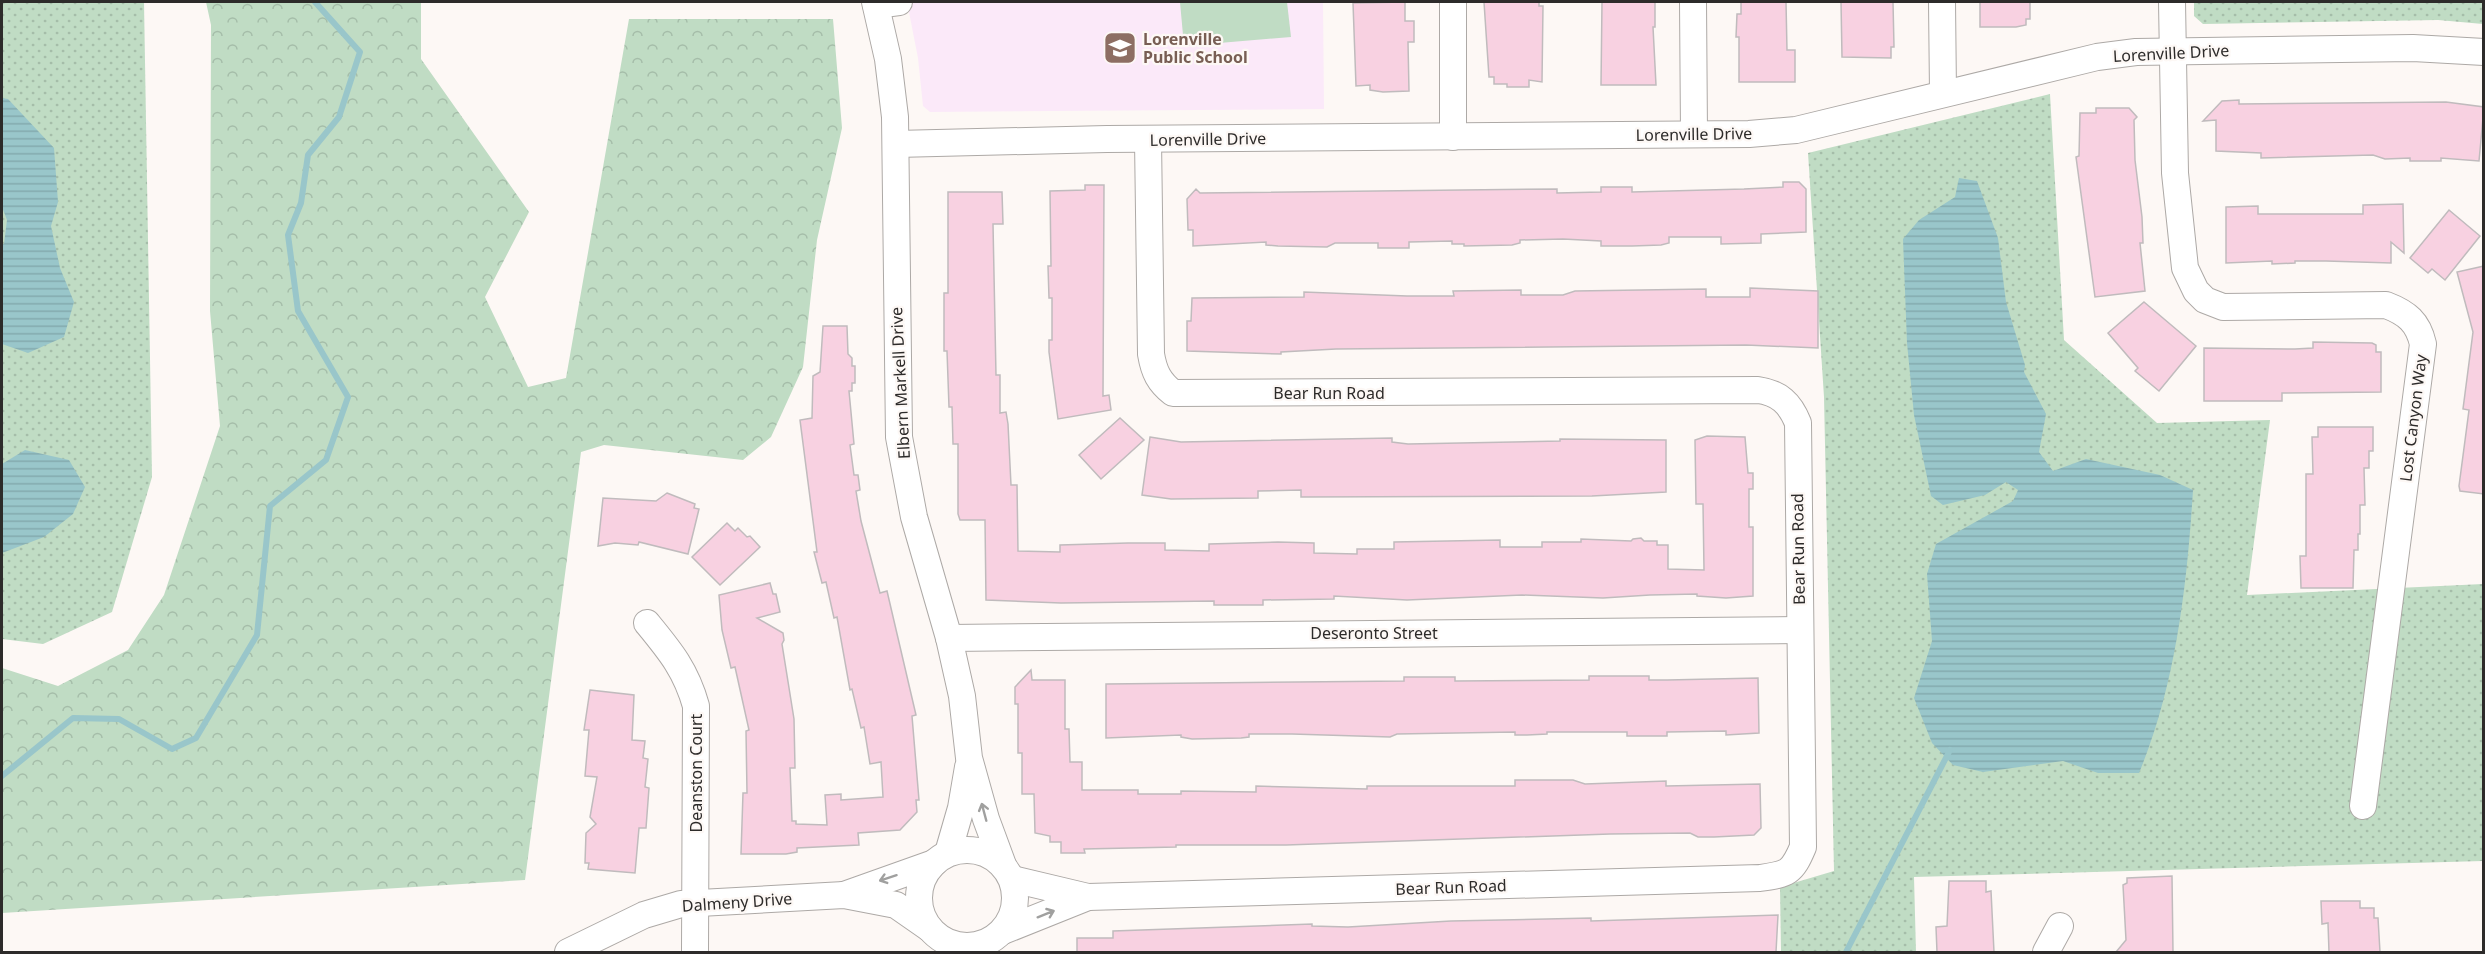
<svg xmlns="http://www.w3.org/2000/svg" width="2485" height="954" font-family="'Noto Sans',sans-serif">
  <defs>
    <pattern id="green-dots" width="8" height="8" patternUnits="userSpaceOnUse" patternTransform="scale(1.5)"><rect width="8" height="8" fill="#c0dcc4"/><path d="M2 2h.1M6 6h.1" fill="none" stroke="#a5bda9" stroke-width="1.8" stroke-linecap="round"/></pattern>
    <pattern id="forest-crowns" width="20" height="18" patternUnits="userSpaceOnUse" patternTransform="scale(1.5)"><rect width="20" height="18" fill="#c0dcc4"/><path d="M2 6a3 3 0 1 1 6 0M12 15a3 3 0 1 1 6 0" fill="none" stroke="#a5bda9"/></pattern>
    <pattern id="water-rules" width="6" height="5" patternUnits="userSpaceOnUse" patternTransform="scale(1.5)"><rect width="6" height="5" fill="#99c6ca"/><path d="M0 2.5h6" fill="none" stroke="#84aaae"/></pattern>
  </defs>
  <rect width="100%" height="100%" fill="#fdf8f5"/>
  <!-- education -->
  <polygon fill="#fbe9f9" points="907,2 1323,2 1324,109 930,112 923,106 918,58"/>
  <!-- green -->
  <g fill="url(#green-dots)">
    <polygon points="2,2 144,2 152,477 112,612 43,644 2,639"/>
    <polygon points="2194,2 2483,2 2483,24 2438,20 2203,24 2194,16"/>
    <polygon points="2050,94 2064,340 2157,423 2270,420 2247,595 2483,584 2483,861 1914,877 1916,952 1781,952 1780,887 1834,871 1824,397 1808,153"/>
  </g>
  <!-- forest -->
  <polygon fill="url(#forest-crowns)" points="206,2 421,2 421,59 529,212 485,297 528,387 566,378 629,19 833,19 842,128 817,240 803,367 771,437 743,460 604,445 581,452 525,880 2,913 2,668 58,686 128,650 164,595 220,426 210,311 211,25"/>
  <!-- pitch -->
  <polygon fill="#c0dcc4" points="1180,2 1287,2 1291,37 1184,46"/>
  <!-- water -->
  <g fill="url(#water-rules)">
    <polygon points="2,98 8,99 54,148 58,202 51,226 60,268 74,302 64,337 28,353 2,344 2,244 4,244 7,220 2,207"/>
    <path d="M 1959,178 L 1977,181 L 1998,238 L 2006,302 L 2025,365 L 2024,372 L 2046,414 L 2039,452 L 2053,471 L 2086,459 L 2160,475 L 2193,490 C 2187,585 2176,684 2139,773 L 2098,773 L 2063,761 L 1983,772 L 1953,765 L 1932,743 L 1914,698 L 1932,641 L 1927,574 L 1936,544 L 2013,501 L 2018,490 L 2006,482 L 1985,495 L 1943,505 L 1931,496 L 1914,415 L 1907,343 L 1903,239 L 1919,220 L 1955,197 Z"/>
    <polygon points="25,450 69,460 85,487 73,514 44,537 2,553 2,464"/>
  </g>
  <g fill="none" stroke-linecap="round" stroke-linejoin="round">
    <!-- stream -->
    <g stroke="#99c6ca" stroke-width="6">
      <polyline points="2,776 73,718 119,719 172,749 196,738 257,635 270,506 326,460 348,397 298,311 288,235 301,203 308,155 339,117 360,52 315,2"/>
      <polyline points="1846,952 1950,750"/>
    </g>
  </g>
  <!-- building -->
  <g fill="#f8d1e1" stroke="#c0bbbd" stroke-width="1.5">
    <polygon points="1405,2 1405,21 1414,21 1414,42 1408,42 1409,91 1383,92 1370,90 1370,85 1356,86 1353,3"/>
    <polygon points="1484,2 1539,2 1539,6 1543,6 1542,82 1529,80 1529,87 1507,87 1507,84 1494,84 1494,77 1489,77"/>
    <polygon points="1602,2 1655,2 1655,27 1653,27 1656,85 1601,85"/>
    <polygon points="1741,2 1786,2 1787,50 1795,50 1795,82 1739,82 1739,37 1736,37 1737,14 1741,14"/>
    <polygon points="1841,2 1893,2 1894,47 1891,47 1891,58 1842,57"/>
    <polygon points="1980,2 2030,2 2030,19 2026,19 2026,25 2016,27 1980,27"/>
    <polygon points="2239,100 2239,104 2446,102 2484,107 2479,161 2441,158 2441,161 2410,161 2410,158 2385,159 2373,155 2261,158 2261,153 2216,151 2216,120 2203,121 2222,101"/>
    <polygon points="2096,108 2129,108 2137,117 2134,120 2135,160 2142,217 2143,243 2140,243 2145,291 2095,297 2076,157 2079,156 2080,113 2096,113"/>
    <polygon points="1783,182 1799,182 1806,189 1806,232 1761,234 1761,243 1721,244 1721,237 1669,237 1669,243 1661,245 1632,246 1601,246 1601,241 1563,239 1520,240 1520,243 1512,245 1464,246 1464,244 1452,244 1452,241 1409,242 1409,248 1378,248 1378,243 1335,243 1327,247 1278,246 1266,245 1266,242 1193,246 1193,230 1188,230 1187,199 1196,189 1200,193 1557,189 1557,193 1601,192 1601,187 1632,187 1632,192 1744,189 1783,187"/>
    <polygon points="1085,185 1104,185 1103,396 1109,395 1111,410 1058,419 1049,352 1049,340 1052,340 1052,298 1049,298 1048,266 1051,266 1050,191 1085,190"/>
    <polygon points="948,192 1002,192 1003,224 993,224 996,375 1000,375 1000,413 1006,412 1008,424 1011,485 1017,485 1018,551 1060,552 1060,545 1128,543 1165,543 1165,550 1209,551 1209,544 1278,542 1314,543 1314,553 1357,554 1357,549 1394,549 1394,542 1500,540 1500,547 1542,547 1542,542 1581,542 1581,539 1631,541 1633,539 1641,538 1644,541 1657,541 1657,545 1668,545 1668,569 1704,570 1703,504 1696,504 1695,440 1707,436 1745,437 1748,473 1753,473 1753,489 1749,489 1749,527 1753,527 1753,596 1726,598 1697,596 1697,594 1650,595 1603,598 1522,595 1407,600 1334,596 1334,599 1263,600 1263,605 1214,605 1214,601 1061,603 986,600 985,520 960,520 958,514 958,444 953,444 952,407 949,407 947,351 944,351 944,293 948,293"/>
    <polygon points="2403,204 2404,253 2391,242 2391,263 2326,261 2295,261 2295,263 2272,264 2272,261 2226,263 2226,207 2258,206 2258,214 2363,214 2363,205"/>
    <polygon points="2449,210 2480,236 2445,280 2432,269 2428,273 2410,258"/>
    <polygon points="2484,266 2484,494 2460,491 2459,486 2469,410 2463,409 2473,332 2457,272"/>
    <polygon points="1750,288 1818,291 1818,348 1746,345 1336,349 1281,352 1281,354 1187,351 1187,321 1191,321 1192,298 1304,297 1304,292 1407,296 1454,296 1453,291 1521,290 1521,295 1563,295 1575,291 1706,289 1706,297 1750,297"/>
    <polygon points="2144,302 2196,346 2159,391 2135,371 2138,368 2108,333"/>
    <polygon points="823,326 847,326 848,354 852,358 852,366 855,366 855,383 852,383 852,391 849,391 854,444 850,445 854,475 858,475 860,490 856,491 861,521 880,593 887,591 916,715 912,716 919,800 916,800 917,812 900,830 858,833 859,845 797,848 797,852 786,854 741,854 743,793 747,793 746,731 749,730 735,667 731,668 722,630 719,595 770,583 773,594 776,594 780,612 757,618 783,633 784,640 782,644 794,719 795,768 790,768 792,821 796,821 796,824 827,825 825,795 841,794 841,800 883,797 881,762 870,764 864,727 861,728 852,689 850,690 837,617 834,618 826,582 822,583 814,552 817,552 800,420 812,418 813,376 820,372"/>
    <polygon points="2313,342 2372,343 2376,345 2376,352 2381,352 2381,392 2282,393 2282,401 2204,401 2204,348 2295,349 2313,348"/>
    <polygon points="1120,418 1144,440 1101,479 1079,455"/>
    <polygon points="2318,427 2373,427 2373,451 2369,451 2369,468 2364,468 2365,505 2360,505 2360,534 2358,534 2358,550 2354,550 2353,588 2301,588 2300,556 2306,556 2306,474 2313,474 2312,437 2318,437"/>
    <polygon points="1150,437 1181,442 1392,438 1392,442 1408,444 1560,441 1560,439 1666,440 1666,492 1592,496 1301,497 1301,490 1258,491 1258,498 1171,499 1142,495"/>
    <polygon points="667,493 695,504 694,508 699,509 688,554 639,542 638,545 615,543 598,546 603,498 656,501"/>
    <polygon points="727,523 735,531 738,528 747,537 750,536 760,547 720,585 692,557"/>
    <polygon points="1031,670 1032,680 1065,680 1065,729 1069,729 1070,762 1082,762 1082,790 1138,790 1138,794 1181,794 1181,791 1256,792 1256,786 1367,789 1367,786 1515,786 1515,780 1573,780 1585,784 1666,781 1666,786 1760,784 1761,828 1754,835 1714,837 1698,837 1690,833 1610,834 1286,845 1176,845 1176,847 1084,849 1085,853 1061,853 1061,842 1050,842 1050,836 1035,833 1034,794 1022,794 1022,753 1018,753 1018,704 1015,704 1015,687"/>
    <polygon points="1589,676 1649,676 1649,680 1667,680 1758,678 1759,733 1726,735 1726,731 1667,732 1667,736 1627,736 1627,732 1547,732 1547,734 1527,735 1515,735 1515,732 1397,734 1390,737 1292,734 1249,734 1249,737 1241,738 1192,739 1181,737 1181,735 1106,738 1106,684 1404,681 1404,677 1455,677 1455,681 1589,680"/>
    <polygon points="590,690 634,695 632,740 645,741 643,758 648,759 645,787 649,788 646,828 639,828 635,873 588,869 589,863 585,863 586,833 596,824 590,817 597,777 585,776 589,730 584,730"/>
    <polygon points="2172,876 2173,952 2116,952 2126,940 2123,885 2127,883 2127,878"/>
    <polygon points="1949,881 1986,881 1986,892 1991,891 1994,952 1937,952 1936,927 1947,926"/>
    <polygon points="2321,901 2360,901 2360,908 2374,908 2374,918 2378,918 2380,952 2329,952 2328,923 2322,924"/>
    <polygon points="1778,915 1776,952 1077,952 1077,938 1113,938 1113,931 1312,924 1312,926 1348,927 1451,921 1591,918 1591,921"/>
  </g>
  <g fill="none" stroke-linecap="round" stroke-linejoin="round">
    <!-- minor casing -->
    <g stroke="#ada9a6" stroke-width="28">
      <g id="minor">
        <polyline points="875,2 888,59 895,117 899,437 914,517 949,638 962,696 969,758 986,819 1003,865"/>
        <polyline points="1453,2 1453,137"/>
        <polyline points="1693,2 1694,134"/>
        <polyline points="1942,2 1943,93"/>
        <path d="M 2172,2 L 2175,173 L 2185,268 L 2196,291 L 2205,300 L 2223,307 L 2386,305 C 2407,313 2418,322 2423,344 L 2363,806"/>
        <polyline points="876,5 899,2"/>
        <polyline points="896,144 1107,139 1749,134 1796,130 2097,57 2136,52 2413,48 2484,52"/>
        <path d="M 647,623 C 670,651 686,670 696,706 L 695,952"/>
        <polyline points="949,638 1799,630"/>
        <circle cx="967" cy="898" r="48"/>
        <polyline points="948,853 961,808 968,767"/>
        <path d="M 1012,879 L 1088,897 L 1760,878 C 1788,874 1792,873 1803,847 L 1798,423 C 1790,403 1779,393 1758,390 L 1173,393 C 1159,382 1154,372 1151,354 L 1148,140"/>
        <polyline points="844,895 934,863"/>
        <polyline points="1003,931 1088,897"/>
        <polyline points="568,952 644,915 681,904 844,895 896,905 929,928"/>
        <polyline points="2046,952 2060,926"/>
      </g>
    </g>
    <!-- minor -->
    <use href="#minor" stroke="#fff" stroke-width="26"/>
  </g>
  <!-- one-way arrows -->
  <defs><path id="oneway-shaft" d="M-6 0H5M1.5-3L5.5 0L1.5 3" fill="none" stroke-width="1.6" stroke-linecap="round" stroke-linejoin="round" transform="scale(1.5)"/></defs>
  <g stroke="#a0a09f">
    <use href="#oneway-shaft" transform="translate(984 812) rotate(-105)"/>
    <use href="#oneway-shaft" transform="translate(888 878) rotate(162)"/>
    <use href="#oneway-shaft" transform="translate(1046 914) rotate(-22)"/>
  </g>
  <!-- icons -->
  <defs>
    <g id="school-square" transform="scale(1.725)"><rect x="-9" y="-9" width="18" height="18" rx="4" fill="#8d6e63" stroke="#fdf8f5"/><path d="M0-5L7-2L0 1L-7-2ZM-4 1L0 2.5L4 1V4Q0 6-4 4Z" fill="#fff"/></g>
  </defs>
  <g fill-rule="evenodd">
    <use href="#school-square" x="1120" y="48"/>
  </g>
  <g text-anchor="middle" stroke-width="4.5" stroke-linejoin="round" paint-order="stroke">
    <!-- education labels -->
    <g font-size="16" font-weight="bold" fill="#785e54" stroke="#fdf8f5" text-anchor="start">
      <text x="1143" y="45">Lorenville<tspan x="1143" dy="18">Public School</tspan></text>
    </g>
    <!-- street labels -->
    <g font-size="16" fill="#2d2b2a" stroke="#fdf8f5">
      <text transform="translate(2171 53) rotate(-3)" y="6">Lorenville Drive</text>
      <text transform="translate(1694 134) rotate(-1)" y="6">Lorenville Drive</text>
      <text transform="translate(1208 139) rotate(-1)" y="6">Lorenville Drive</text>
      <text transform="translate(900 383) rotate(-93)" y="6">Elbern Markell Drive</text>
      <text x="1329" y="399">Bear Run Road</text>
      <text transform="translate(2413 418) rotate(-83)" y="6">Lost Canyon Way</text>
      <text transform="translate(1798 549) rotate(-91)" y="6">Bear Run Road</text>
      <text x="1374" y="639">Deseronto Street</text>
      <text transform="translate(696 773) rotate(-90)" y="6">Deanston Court</text>
      <text transform="translate(1451 887) rotate(-2)" y="6">Bear Run Road</text>
      <text transform="translate(737 902) rotate(-4)" y="6">Dalmeny Drive</text>
    </g>
  </g>
  <!-- border -->
  <rect width="2485" height="954" fill="none" stroke="#2d2b2a" stroke-width="6"/>
</svg>
